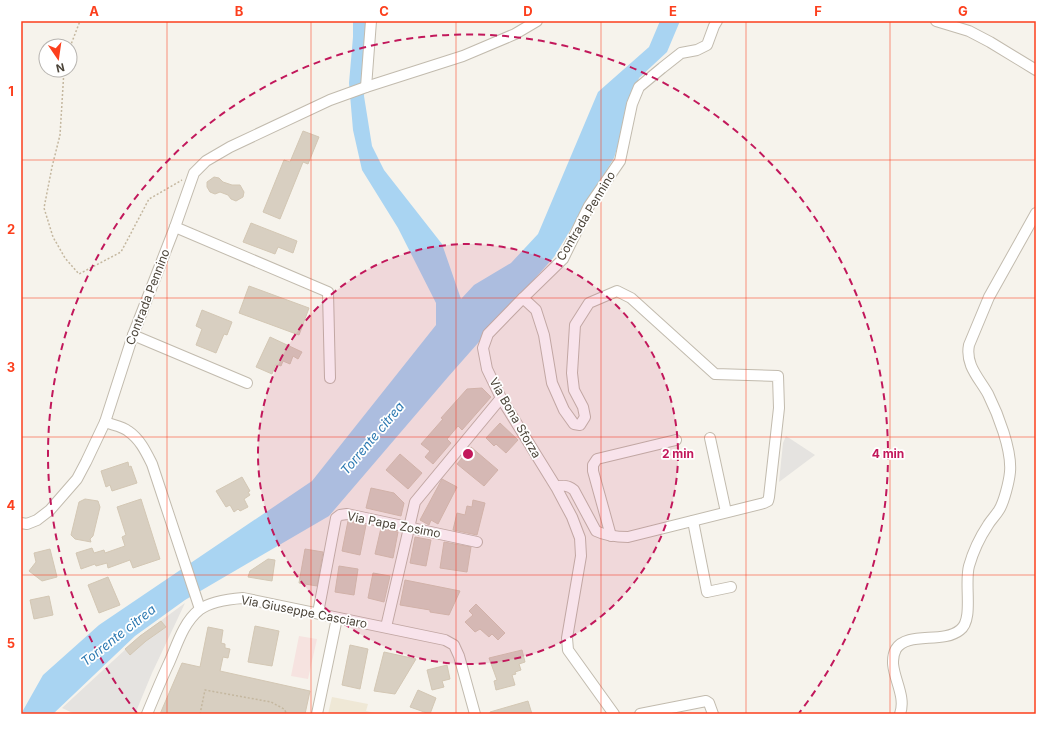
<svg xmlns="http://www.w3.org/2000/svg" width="1057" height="735" font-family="Inter,sans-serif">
  <rect width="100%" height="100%" fill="#f6f3ec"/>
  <!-- education -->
  <polygon fill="#efe8d6" points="332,697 368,704 366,711 380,714 328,714"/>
  <!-- medical -->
  <polygon fill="#f6e3e0" points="299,636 317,639 308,679 291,676"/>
  <!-- parking -->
  <g fill="#e5e3e0">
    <polygon points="786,436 815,455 779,482 783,443"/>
    <polygon points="185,603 152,673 135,714 75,714 62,708 140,636"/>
  </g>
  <!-- water -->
  <polygon fill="#a9d4f2" points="353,21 366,21 367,32 364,96 372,146 384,170 442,244 461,299 474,285 511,263 538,234 598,92 649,47 660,21 680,21 667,52 639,78 614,158 554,257 448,377 329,516 185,600 135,636 53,714 21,714 43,675 99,625 312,481 436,325 436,303 398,228 362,170 353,130 349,83 353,37"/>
  <!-- building -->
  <g fill="#d8cfc1" stroke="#d3c7b4">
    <polygon points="303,131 319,137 308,164 303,162 280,219 263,212 284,160 290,162"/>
    <polygon points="214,177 219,178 223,182 232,185 240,185 244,192 243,197 236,201 231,199 228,195 220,192 215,194 210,192 207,187 207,182"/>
    <polygon points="251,223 297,241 293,253 278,247 275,254 243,242"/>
    <polygon points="249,286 309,308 299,335 239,313"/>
    <polygon points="202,310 232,322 227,335 224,334 216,353 196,345 202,329 196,326"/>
    <polygon points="270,337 302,352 298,359 293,356 290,364 283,361 281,366 276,364 272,374 256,367"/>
    <polygon points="482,388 491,397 462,430 458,426 447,439 451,443 433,464 425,457 430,451 421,444 443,419 441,418 467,389"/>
    <polygon points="500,423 518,440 506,453 496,444 494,446 486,438"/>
    <polygon points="471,447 498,470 484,486 457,464"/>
    <polygon points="400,454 422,473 408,489 386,470"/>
    <polygon points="128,462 129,467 131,466 137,483 112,491 110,485 106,487 101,471"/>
    <polygon points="242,477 250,491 248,492 250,495 244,499 248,507 240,511 238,509 234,512 230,505 226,507 216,491"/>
    <polygon points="442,479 457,487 438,524 431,520 429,525 420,520"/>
    <polygon points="371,488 394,493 404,503 401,516 366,508"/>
    <polygon points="85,499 98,501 100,507 93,536 90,539 91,542 75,539 71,535 79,502"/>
    <polygon points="141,499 160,559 133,568 130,560 108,568 107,563 96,566 95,564 81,569 76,553 92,548 94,553 104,550 105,553 125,546 122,537 126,535 117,507"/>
    <polygon points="473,500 485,503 477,535 453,530 457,513 465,515 467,506 472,507"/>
    <polygon points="348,521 366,525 360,555 342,551"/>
    <polygon points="381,528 398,532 393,558 375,554"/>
    <polygon points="415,537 431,540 426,566 410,563"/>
    <polygon points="444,542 471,547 467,572 440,568"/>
    <polygon points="50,549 57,577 42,581 29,571 36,562 34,553"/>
    <polygon points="305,549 323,552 317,586 299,583"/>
    <polygon points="268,559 275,560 272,581 248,577 250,571"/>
    <polygon points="339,566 358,569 354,595 335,592"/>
    <polygon points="373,573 390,576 384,602 368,598"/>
    <polygon points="108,577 120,605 99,613 88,585"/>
    <polygon points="405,580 460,591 449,615 430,612 430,610 400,605"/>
    <polygon points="49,596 53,615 34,619 30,600"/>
    <polygon points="476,604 505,633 498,640 492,634 489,637 480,629 475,632 465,622 473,615 469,611"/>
    <polygon points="161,621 166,627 146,641 130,655 125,649 140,636"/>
    <polygon points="255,626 279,631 272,666 248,662"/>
    <polygon points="208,627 223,630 221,643 225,644 225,648 230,649 228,658 223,657 220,671 310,691 305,714 160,714 182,663 200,667"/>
    <polygon points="350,645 368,649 360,689 342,685"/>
    <polygon points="522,650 525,662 519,664 521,670 515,672 516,674 512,675 515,685 496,690 494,681 497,680 489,658"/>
    <polygon points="384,652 416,659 395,694 374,691"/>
    <polygon points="447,665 450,679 442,681 444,687 432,690 427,670"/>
    <polygon points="418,690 436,698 430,714 410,707"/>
    <polygon points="528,701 532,714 490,714 490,712"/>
  </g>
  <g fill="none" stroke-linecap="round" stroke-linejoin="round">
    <!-- minor casing -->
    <g stroke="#c2bbae" stroke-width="12">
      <g id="minor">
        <polyline points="936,21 969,31 990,42 1036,70"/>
        <polyline points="366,87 371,21"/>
        <polyline points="175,227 328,292 330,378"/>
        <polyline points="523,298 563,259 589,206 620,161 632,104 639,87 662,68 681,53 697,50 707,45 714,26 717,21"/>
        <polyline points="133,335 247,383"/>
        <path d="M 105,422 C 112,425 122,426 128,431 C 140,439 146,452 152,464 L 200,609"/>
        <polyline points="710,438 726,512"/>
        <path d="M 556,487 C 563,485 568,485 574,490 L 596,531 C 606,536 617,537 628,537 L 764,503 L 768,501 L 769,497 L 779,408 L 778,376 L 715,374 L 631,298 L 617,291 L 589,303 L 575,325 L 572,373 L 574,390 L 583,407 L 585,417 L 580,425 L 574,424 L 564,410 L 552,383 L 544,335 L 536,310 L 523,298 L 488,334 L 483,348 L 487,369 L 501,398 L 556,487 L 572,517 L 580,538 L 581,556 L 567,638 L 568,650 L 614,714"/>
        <polyline points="693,521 707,592 731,587"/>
        <polyline points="21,523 27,524 37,520 50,510 77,479 86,462 105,422 133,335 175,227 194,173 206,161 230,147 330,100 366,87 463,56 515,34 537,21"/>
        <polyline points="611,536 593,471 593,465 597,459 676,440"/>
        <polyline points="318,613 336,518 340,515 347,514 477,542"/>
        <polyline points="386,627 415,502 501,398"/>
        <path d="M 147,714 C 154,697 161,680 169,663 C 177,645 183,623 199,610 C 211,601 229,599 243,598 L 445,640 L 454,645 L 459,656 L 475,714"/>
        <polyline points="317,714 337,618"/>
        <polyline points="640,714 706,701 709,703 713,714"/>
        <path d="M 900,714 C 908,692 885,669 896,649 C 907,631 943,644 960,630 C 974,620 964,584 969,566 C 973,552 980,537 988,525 C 991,520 996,515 999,510 C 1004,502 1009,482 1010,472 C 1012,450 998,414 988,394 C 979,378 965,365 969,345 L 989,297 L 1036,213"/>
      </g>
    </g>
    <!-- path -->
    <g stroke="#c4b79f" stroke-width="1.5" stroke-dasharray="2 2" stroke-linecap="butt">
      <polyline points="70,47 80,21"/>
      <polyline points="64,70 60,135 52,167 44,208 53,237 65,258 79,274 121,252 149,199 182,180"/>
      <polyline points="200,714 205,690 271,702 284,709 287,714"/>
    </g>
    <!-- minor -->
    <use href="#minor" stroke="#fff" stroke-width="10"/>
  </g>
  <!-- grid -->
  <path fill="none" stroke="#fc3f1d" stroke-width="1" stroke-opacity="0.55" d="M 167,21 L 167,714M 311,21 L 311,714M 456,21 L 456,714M 601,21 L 601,714M 746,21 L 746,714M 890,21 L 890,714M 21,160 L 1036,160M 21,298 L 1036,298M 21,437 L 1036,437M 21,575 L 1036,575"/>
  <!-- distance rings -->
  <circle cx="468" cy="454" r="210" fill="#c2185b" fill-opacity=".12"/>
  <g fill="none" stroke="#c2185b" stroke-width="2" stroke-dasharray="7 5">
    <circle cx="468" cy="454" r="210"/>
    <path d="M137 713A420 420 0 1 1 799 713"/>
  </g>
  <g text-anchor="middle" stroke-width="3.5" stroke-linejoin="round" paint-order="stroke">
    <!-- street labels -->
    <g font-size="12" fill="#4b4439" stroke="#fff">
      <text transform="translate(586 216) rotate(-59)" y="4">Contrada Pennino</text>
      <text transform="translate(148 297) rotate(-69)" y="4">Contrada Pennino</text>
      <text transform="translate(515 418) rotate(60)" y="4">Via Bona Sforza</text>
      <text transform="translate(394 525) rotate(11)" y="4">Via Papa Zosimo</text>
      <text transform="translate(304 612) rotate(11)" y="4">Via Giuseppe Casciaro</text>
    </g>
    <!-- water labels -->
    <g font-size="13" font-style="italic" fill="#2e7ab2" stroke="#fff">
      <text transform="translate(372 438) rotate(-50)" y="5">Torrente citrea</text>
      <text transform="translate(118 635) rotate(-38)" y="5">Torrente citrea</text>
    </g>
  </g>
  <circle cx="468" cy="454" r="6" fill="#c2185b" stroke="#fff" stroke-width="2"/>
  <g font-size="12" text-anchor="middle" font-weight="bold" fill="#c2185b" stroke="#fff" stroke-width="3.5" stroke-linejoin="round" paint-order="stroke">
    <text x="678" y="458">2 min</text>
    <text x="888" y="458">4 min</text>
  </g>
  <!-- border -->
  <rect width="1057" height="735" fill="none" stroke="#ffffff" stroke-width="44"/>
  <!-- north arrow -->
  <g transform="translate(58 58) rotate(167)"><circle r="19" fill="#ffffff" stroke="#b7b4b0"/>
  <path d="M0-3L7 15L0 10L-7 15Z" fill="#fc3f1d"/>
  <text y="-6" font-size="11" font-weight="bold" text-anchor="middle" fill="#4b4439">N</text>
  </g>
  <rect x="22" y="22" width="1013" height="691" fill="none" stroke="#fc3f1d" stroke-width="1.5"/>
  <g font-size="13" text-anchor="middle" font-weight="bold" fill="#fc3f1d">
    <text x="94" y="16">A</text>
    <text x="239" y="16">B</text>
    <text x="384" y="16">C</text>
    <text x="528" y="16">D</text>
    <text x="673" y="16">E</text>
    <text x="818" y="16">F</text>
    <text x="963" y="16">G</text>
    <text x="11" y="96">1</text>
    <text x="11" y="234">2</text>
    <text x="11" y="372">3</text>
    <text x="11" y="510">4</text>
    <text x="11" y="648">5</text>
  </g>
</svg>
